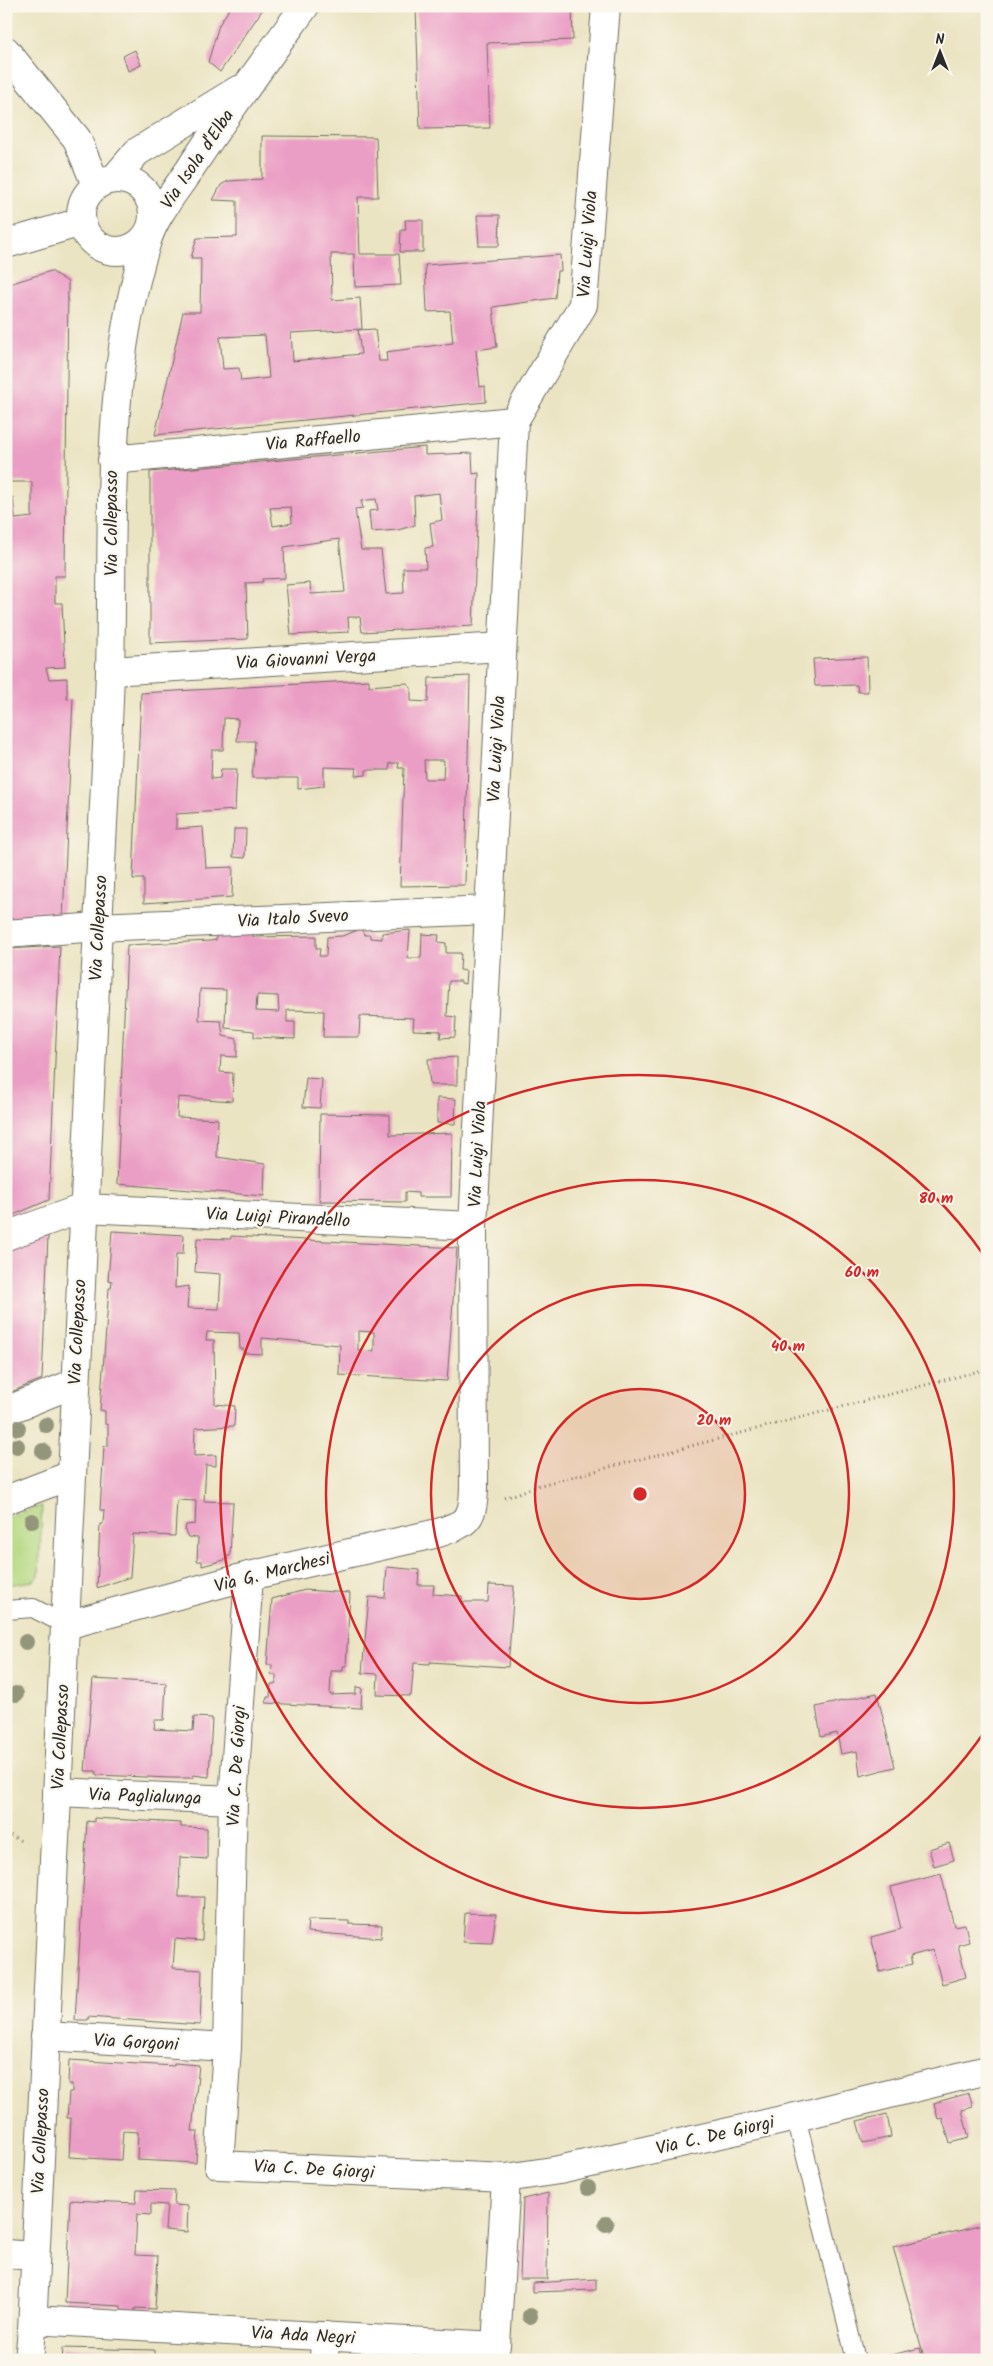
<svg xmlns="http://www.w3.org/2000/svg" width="993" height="2366" font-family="Kalam,sans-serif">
  <rect width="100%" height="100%" fill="#fbf7ec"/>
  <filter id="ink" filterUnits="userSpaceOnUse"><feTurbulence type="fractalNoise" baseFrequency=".02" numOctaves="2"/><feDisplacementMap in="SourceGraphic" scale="10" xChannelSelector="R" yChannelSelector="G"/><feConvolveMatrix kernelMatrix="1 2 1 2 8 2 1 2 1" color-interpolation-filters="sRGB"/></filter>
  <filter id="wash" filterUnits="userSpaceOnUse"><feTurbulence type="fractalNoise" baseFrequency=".0096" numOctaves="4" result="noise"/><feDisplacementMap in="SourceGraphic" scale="20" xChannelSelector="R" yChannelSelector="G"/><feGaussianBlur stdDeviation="1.12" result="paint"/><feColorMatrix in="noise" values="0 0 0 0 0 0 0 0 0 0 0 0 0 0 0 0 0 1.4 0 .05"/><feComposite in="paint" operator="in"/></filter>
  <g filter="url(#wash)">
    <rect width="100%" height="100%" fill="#ebe4c3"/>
    <!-- green -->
    <polygon fill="#b4d881" stroke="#708256" points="42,1506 39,1576 34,1581 6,1585 6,1517"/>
    <g id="blocks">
      <!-- building -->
      <g fill="#eb9ec5" fill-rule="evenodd">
        <polygon points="231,6 265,6 220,72 208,62 219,25"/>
        <polygon points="416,6 572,6 573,40 487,43 490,128 420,129"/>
        <polygon points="135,50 141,65 128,71 123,56"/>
        <path d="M 262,136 L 376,137 L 378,197 L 358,197 L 360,254 L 399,254 L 401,285 L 355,287 L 354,254 L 331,254 L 332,300 L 360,298 L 362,329 L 291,333 L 293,361 L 361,354 L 358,330 L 375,329 L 379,361 L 387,361 L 386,352 L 453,343 L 450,311 L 427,312 L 425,265 L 560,255 L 561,271 L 557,271 L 555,298 L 493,307 L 497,347 L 476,350 L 480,387 L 485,386 L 486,402 L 155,435 L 183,312 L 200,312 L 201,258 L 191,258 L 197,238 L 237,237 L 237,201 L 213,200 L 221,185 L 228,181 L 262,179 ZM 265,335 L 269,378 L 241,381 L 239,368 L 223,369 L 220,337 Z"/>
        <polygon points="477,215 500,215 499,246 479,246"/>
        <polygon points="405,220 423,220 423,252 400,252 401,230 406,230"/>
        <polygon points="51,271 68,282 65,576 55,576 55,603 62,603 65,667 46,668 49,679 67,678 67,699 73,698 63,918 6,923 6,498 13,497 15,519 32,517 32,482 6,482 6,285"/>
        <path d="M 425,447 L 425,455 L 472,453 L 473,474 L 479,473 L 473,626 L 362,632 L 360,617 L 348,617 L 349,632 L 291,635 L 286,585 L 310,583 L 311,594 L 345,592 L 339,539 L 284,547 L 285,578 L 262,579 L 263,582 L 246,583 L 248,639 L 150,643 L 150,472 ZM 439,493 L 442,520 L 430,523 L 433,547 L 425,548 L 426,568 L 403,568 L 404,593 L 386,594 L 381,550 L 361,550 L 355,509 L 363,508 L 361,501 L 376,499 L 378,510 L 369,511 L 371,532 L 398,530 L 415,525 L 414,496 ZM 291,507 L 292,523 L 273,526 L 270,508 Z"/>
        <polygon points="867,657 868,692 858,692 857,685 815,686 813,659"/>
        <path d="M 470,676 L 465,885 L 400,886 L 404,768 L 398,768 L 399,763 L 390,763 L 389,770 L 366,770 L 366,775 L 355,776 L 356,768 L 324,767 L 324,786 L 298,789 L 298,778 L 252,778 L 255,741 L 237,741 L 238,719 L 224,718 L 223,750 L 212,750 L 211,779 L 220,778 L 221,769 L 237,769 L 235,810 L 176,814 L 176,829 L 203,827 L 206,868 L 233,867 L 232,897 L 144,903 L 144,879 L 133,879 L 141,693 L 369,680 L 369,686 L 407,683 L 411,688 L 411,701 L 428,702 L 429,678 ZM 424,760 L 444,760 L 443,779 L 425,779 Z"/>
        <polygon points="234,829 246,829 245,858 233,857"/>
        <path d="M 361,929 L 365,935 L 370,935 L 370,938 L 382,939 L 382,933 L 410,930 L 408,958 L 421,958 L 422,934 L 439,935 L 438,942 L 446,943 L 446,953 L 461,953 L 460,970 L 466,971 L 465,984 L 461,983 L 461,981 L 449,981 L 447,1016 L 456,1017 L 455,1037 L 440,1038 L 441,1031 L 413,1030 L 414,1018 L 360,1016 L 359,1037 L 323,1037 L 324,1011 L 287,1010 L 287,1022 L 295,1022 L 295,1039 L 254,1037 L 254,1031 L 225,1028 L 226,990 L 200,989 L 199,1020 L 221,1021 L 223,1036 L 237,1039 L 237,1057 L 221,1056 L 220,1072 L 233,1073 L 232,1101 L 178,1097 L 177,1117 L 218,1119 L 217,1157 L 265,1164 L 264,1196 L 117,1184 L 127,945 L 210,941 L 216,940 L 216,934 L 254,933 L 253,937 L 316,936 L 316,948 L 320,948 L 319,956 L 326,956 L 327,937 L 342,936 ZM 257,995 L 278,996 L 279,1012 L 256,1011 Z"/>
        <polygon points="60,946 49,1200 6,1218 6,949"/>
        <polygon points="457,1057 457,1085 430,1085 428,1059"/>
        <polygon points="306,1078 322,1079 320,1108 303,1107"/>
        <polygon points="437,1098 456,1099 455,1124 437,1123"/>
        <polygon points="320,1114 390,1115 390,1135 452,1133 451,1197 418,1197 418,1193 405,1192 405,1202 320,1201 319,1198"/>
        <path d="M 112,1231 L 184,1235 L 183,1254 L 176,1254 L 175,1288 L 189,1286 L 187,1308 L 219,1309 L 221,1274 L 195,1272 L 197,1238 L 231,1239 L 231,1236 L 457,1248 L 447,1381 L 339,1375 L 340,1345 L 262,1338 L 262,1354 L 244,1353 L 244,1349 L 240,1349 L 239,1333 L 207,1332 L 206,1340 L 214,1340 L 215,1404 L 235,1406 L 234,1426 L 195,1428 L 194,1456 L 216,1455 L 216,1466 L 206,1465 L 204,1501 L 233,1502 L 230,1556 L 226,1556 L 228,1559 L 202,1566 L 202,1561 L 197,1561 L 198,1538 L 188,1537 L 185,1531 L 186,1525 L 195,1524 L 196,1501 L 177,1500 L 175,1536 L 133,1534 L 130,1577 L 97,1588 L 100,1524 L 103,1524 L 104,1510 L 100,1510 L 104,1446 L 108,1446 L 108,1425 L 105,1424 L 105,1411 L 100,1410 L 109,1288 L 111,1288 L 112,1281 L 108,1280 ZM 358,1331 L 374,1332 L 374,1351 L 358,1350 Z"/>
        <polygon points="48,1236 42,1379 6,1394 6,1251"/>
        <polygon points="387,1567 419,1570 418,1585 434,1585 433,1594 462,1596 462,1602 488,1602 489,1585 514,1586 508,1667 430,1662 430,1664 414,1663 411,1696 377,1695 378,1674 362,1673 369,1597 385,1598"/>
        <polygon points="305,1590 350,1593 346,1666 343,1666 343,1671 331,1671 330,1695 356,1694 356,1687 362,1688 361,1708 266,1703 267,1697 270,1697 271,1684 276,1684 276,1675 271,1675 272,1665 267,1665 272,1599"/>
        <polygon points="93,1679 166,1683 164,1720 155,1720 154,1729 193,1731 194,1717 212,1718 209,1777 193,1775 193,1778 171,1778 96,1775 96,1771 85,1771"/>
        <polygon points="877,1693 895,1767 860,1776 857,1751 841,1754 837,1733 821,1737 816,1707"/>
        <polygon points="94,1818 181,1823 181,1827 207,1828 207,1859 180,1857 179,1897 204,1897 202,1941 175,1939 173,1968 202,1970 200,2025 88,2017 88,2020 75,2020 87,1821 94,1822"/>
        <polygon points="949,1843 954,1860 934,1866 929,1849"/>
        <polygon points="941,1874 954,1926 965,1924 969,1942 958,1945 966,1977 942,1984 933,1950 910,1956 912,1964 880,1972 871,1937 901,1929 891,1887"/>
        <polygon points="465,1913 496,1914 492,1943 463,1942"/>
        <polygon points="308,1920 349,1921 349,1924 382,1925 381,1938 307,1932"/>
        <polygon points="69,2060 174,2066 174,2063 199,2065 192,2131 198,2131 196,2163 137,2160 138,2132 123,2131 121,2160 69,2157 71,2118 67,2118 69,2092 72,2092 72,2084 68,2084"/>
        <polygon points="969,2093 973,2107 962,2110 969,2138 950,2143 942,2118 938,2119 934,2103"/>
        <polygon points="887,2114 891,2137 863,2143 857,2121"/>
        <polygon points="137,2190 175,2191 174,2205 188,2206 187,2232 165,2230 167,2205 151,2204 151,2215 137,2214 135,2255 158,2256 155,2309 135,2308 135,2313 121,2312 121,2306 65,2303 70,2200 136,2203"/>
        <polygon points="548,2193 547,2279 520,2279 523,2199"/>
        <polygon points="987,2224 987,2360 925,2360 893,2247"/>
        <polygon points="596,2279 596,2290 533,2292 533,2283"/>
        <polygon points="63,2348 154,2350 154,2360 62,2360"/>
        <polygon points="920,2348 923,2360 876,2360 876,2359"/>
      </g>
    </g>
  </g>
  <g filter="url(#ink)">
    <use href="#blocks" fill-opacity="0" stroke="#6e6c60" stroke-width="1"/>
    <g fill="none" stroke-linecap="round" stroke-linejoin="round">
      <!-- service casing -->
      <g stroke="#6e6c60" stroke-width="20">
        <g id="service">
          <polyline points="6,1610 33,1608 66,1625"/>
          <polyline points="796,2117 856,2360"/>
        </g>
      </g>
      <!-- minor casing -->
      <g stroke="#6e6c60" stroke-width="30">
        <g id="minor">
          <polyline points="112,460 514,421"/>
          <polyline points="110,671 502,647"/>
          <polyline points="6,934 98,927 488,910"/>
          <polyline points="6,1236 83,1208 473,1226"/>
          <polyline points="6,1411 75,1383"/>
          <polyline points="6,1500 71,1475"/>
          <polyline points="249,1576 233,1800 227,2047 219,2165 506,2178 559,2170 796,2117 987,2070"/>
          <path d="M 66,1625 L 249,1576 L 438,1533 C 468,1523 473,1520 474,1488 L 473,1226 L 514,421 L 583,305 L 606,6"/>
          <polyline points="57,1792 233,1800"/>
          <polyline points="45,2036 227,2047"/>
          <polyline points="6,2254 35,2256"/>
          <polyline points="33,2320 496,2346 506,2178"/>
          <polyline points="324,2360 325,2336"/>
        </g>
      </g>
      <!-- tertiary casing -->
      <g stroke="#6e6c60" stroke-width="30">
        <g id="tertiary">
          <polyline points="6,51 77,139 96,185"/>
          <circle cx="117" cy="215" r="36"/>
          <polyline points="114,179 137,152 238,90"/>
          <polyline points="6,244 81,222"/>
          <path d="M 29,2360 L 32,2330 C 54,1848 76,1367 100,886 C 103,814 108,742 110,671 C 114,528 103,382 146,244 C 153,218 173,194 188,172 C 225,115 265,61 305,6"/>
        </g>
      </g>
      <!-- path -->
      <g stroke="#6e6c60" stroke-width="3" stroke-dasharray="1 4" stroke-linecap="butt">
        <polyline points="505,1498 537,1486 987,1369"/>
        <polyline points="6,1833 23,1842"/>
      </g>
      <!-- service -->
      <use href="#service" stroke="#fff" stroke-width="18"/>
      <!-- minor -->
      <use href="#minor" stroke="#fff" stroke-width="28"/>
      <!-- tertiary -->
      <use href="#tertiary" stroke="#fff" stroke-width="28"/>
    </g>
    <!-- trees -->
    <g fill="#94967b">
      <circle cx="46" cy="1425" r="8"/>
      <circle cx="18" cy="1428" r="8"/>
      <circle cx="17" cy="1446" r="8"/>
      <circle cx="43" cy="1451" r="8"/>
      <circle cx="32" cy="1521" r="8"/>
      <circle cx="26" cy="1642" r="8"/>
      <circle cx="16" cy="1694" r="8"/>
      <circle cx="588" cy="2188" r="8"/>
      <circle cx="606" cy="2224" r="8"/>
      <circle cx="530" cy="2316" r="8"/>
    </g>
  </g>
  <!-- distance rings -->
  <circle cx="640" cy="1494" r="105" fill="#d62828" fill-opacity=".12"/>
  <g fill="none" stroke="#d62828" stroke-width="2.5">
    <circle cx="640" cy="1494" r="105"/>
    <circle cx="640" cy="1494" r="209"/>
    <circle cx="640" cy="1494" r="314"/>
    <path d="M985 1731A419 419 0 1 1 985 1257"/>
  </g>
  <g text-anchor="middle" stroke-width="4" stroke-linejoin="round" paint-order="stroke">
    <!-- street labels -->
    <g font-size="18" fill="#2b2b2b" stroke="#fbf7ec">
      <text transform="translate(197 159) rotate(-56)" y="6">Via Isola d'Elba</text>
      <text transform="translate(587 244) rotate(-86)" y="6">Via Luigi Viola</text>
      <text transform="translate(313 440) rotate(-5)" y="6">Via Raffaello</text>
      <text transform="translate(111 523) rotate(-90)" y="6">Via Collepasso</text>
      <text transform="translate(306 659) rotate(-3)" y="6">Via Giovanni Verga</text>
      <text transform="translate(496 749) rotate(-87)" y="6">Via Luigi Viola</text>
      <text transform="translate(293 918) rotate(-3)" y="6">Via Italo Svevo</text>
      <text transform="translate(98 928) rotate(-87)" y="6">Via Collepasso</text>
      <text transform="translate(477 1154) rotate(-87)" y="6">Via Luigi Viola</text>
      <text transform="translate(278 1217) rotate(3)" y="6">Via Luigi Pirandello</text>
      <text transform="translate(77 1332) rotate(-87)" y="6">Via Collepasso</text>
      <text transform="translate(272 1572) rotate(-14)" y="6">Via G. Marchesi</text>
      <text transform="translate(60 1737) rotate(-87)" y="6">Via Collepasso</text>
      <text transform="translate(236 1766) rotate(-87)" y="6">Via C. De Giorgi</text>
      <text transform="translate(145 1796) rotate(2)" y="6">Via Paglialunga</text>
      <text transform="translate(136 2042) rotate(3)" y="6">Via Gorgoni</text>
      <text transform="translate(715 2135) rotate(-13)" y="6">Via C. De Giorgi</text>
      <text transform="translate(40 2141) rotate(-87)" y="6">Via Collepasso</text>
      <text transform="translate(314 2169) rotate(3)" y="6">Via C. De Giorgi</text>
      <text transform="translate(303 2335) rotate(3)" y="6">Via Ada Negri</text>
    </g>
  </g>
  <circle cx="640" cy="1494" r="8" fill="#d62828" stroke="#fbf7ec" stroke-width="2.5"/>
  <g font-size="15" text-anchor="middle" font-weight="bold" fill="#d62828" stroke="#fbf7ec" stroke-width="4" stroke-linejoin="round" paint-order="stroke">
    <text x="936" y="1203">80 m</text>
    <text x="862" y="1277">60 m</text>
    <text x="788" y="1351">40 m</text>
    <text x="714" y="1425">20 m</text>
  </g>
  <!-- margin -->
  <rect width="993" height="2366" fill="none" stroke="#fbf7ec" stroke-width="25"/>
  <!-- north arrow -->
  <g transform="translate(940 52)" stroke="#fbf7ec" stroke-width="4" paint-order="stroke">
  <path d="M0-4L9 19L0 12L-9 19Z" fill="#2b2b2b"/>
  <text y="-8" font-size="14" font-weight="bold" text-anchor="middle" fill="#2b2b2b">N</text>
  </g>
</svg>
